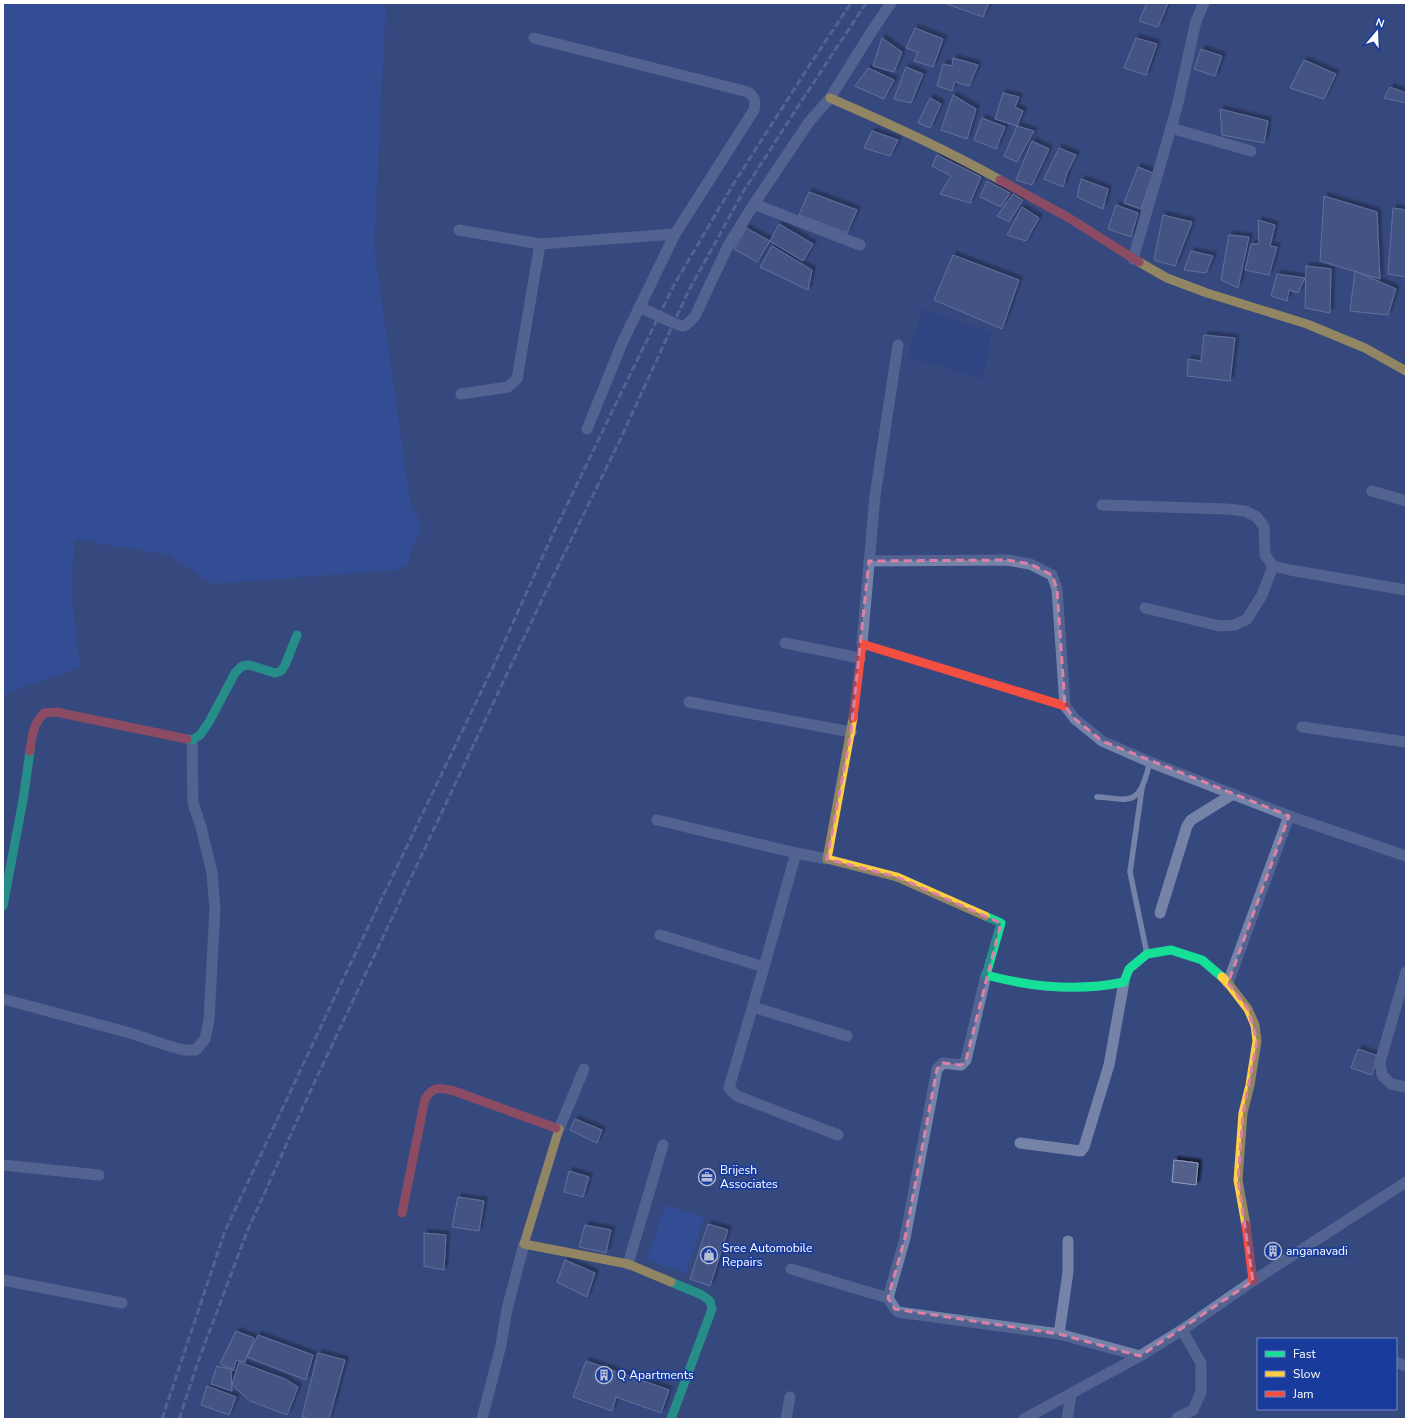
<svg xmlns="http://www.w3.org/2000/svg" width="1409" height="1422" font-family="'Nunito Sans',sans-serif">
  <defs>
    <filter id="shadow"><feDropShadow dx="3.5" dy="-3.5" stdDeviation="1" flood-color="#0009"/></filter>
  </defs>
  <rect width="100%" height="100%" fill="#36497e"/>
  <!-- green -->
  <g fill="#2d52b0">
    <polygon points="3,3 386,3 374,245 410,502 418,517 421,530 412,549 407,565 396,570 213,584 169,555 75,539 71,591 80,667 3,695"/>
    <polygon points="665,1205 704,1218 686,1273 647,1260"/>
  </g>
  <!-- water -->
  <polygon fill="#273f86" points="922,309 992,333 983,379 908,357"/>
  <!-- building -->
  <g fill="#52618b" stroke="#959fbd" filter="url(#shadow)">
    <polygon points="944,3 989,3 983,17"/>
    <polygon points="1147,3 1168,3 1158,27 1139,21"/>
    <polygon points="915,28 943,39 933,67 914,61 918,52 906,48"/>
    <polygon points="882,38 902,52 894,72 873,66"/>
    <polygon points="1136,38 1157,44 1146,75 1124,68"/>
    <polygon points="1201,49 1222,56 1215,76 1194,69"/>
    <polygon points="953,58 978,65 969,86 955,82 952,91 937,86 943,64 952,66"/>
    <polygon points="1304,60 1336,74 1324,99 1290,88"/>
    <polygon points="906,67 923,74 911,103 894,99"/>
    <polygon points="868,68 894,80 884,99 855,86"/>
    <polygon points="1390,87 1406,93 1406,91 1406,103 1384,98"/>
    <polygon points="1003,93 1019,97 1015,107 1023,111 1017,126 995,119"/>
    <polygon points="953,95 976,109 967,139 941,130"/>
    <polygon points="930,98 941,104 930,128 918,123"/>
    <polygon points="1220,109 1268,121 1264,143 1222,135"/>
    <polygon points="982,118 1005,127 996,149 974,140"/>
    <polygon points="1017,126 1034,131 1017,162 1004,156"/>
    <polygon points="872,131 898,140 890,156 864,148"/>
    <polygon points="1032,141 1049,149 1032,185 1016,180"/>
    <polygon points="1059,148 1076,155 1067,173 1063,187 1044,179"/>
    <polygon points="937,155 981,177 970,203 940,194 951,176 932,166"/>
    <polygon points="1138,167 1153,173 1141,209 1124,203"/>
    <polygon points="1081,179 1108,189 1103,209 1077,197"/>
    <polygon points="987,181 1010,193 1001,207 980,197"/>
    <polygon points="809,192 857,210 847,233 799,215"/>
    <polygon points="1013,194 1023,200 1009,222 997,216"/>
    <polygon points="1324,196 1377,212 1380,279 1320,261"/>
    <polygon points="1116,205 1138,213 1131,237 1108,229"/>
    <polygon points="1022,207 1039,218 1026,241 1007,235"/>
    <polygon points="1393,208 1406,210 1406,277 1388,274"/>
    <polygon points="1163,215 1192,222 1175,266 1154,260"/>
    <polygon points="1258,220 1275,225 1270,246 1277,247 1269,275 1245,270 1251,244 1259,244"/>
    <polygon points="779,224 813,244 803,261 770,241"/>
    <polygon points="746,228 770,241 757,262 734,249"/>
    <polygon points="1229,235 1249,237 1238,288 1221,280"/>
    <polygon points="772,246 812,270 808,290 760,267"/>
    <polygon points="1191,251 1213,256 1206,273 1184,270"/>
    <polygon points="953,255 1019,280 1002,329 934,300"/>
    <polygon points="1306,266 1331,269 1330,313 1305,308"/>
    <polygon points="1355,271 1396,289 1388,315 1350,311"/>
    <polygon points="1277,274 1305,278 1298,293 1289,290 1287,301 1271,296"/>
    <polygon points="1204,335 1235,338 1230,381 1187,376 1188,359 1201,361"/>
    <polygon points="1358,1049 1378,1056 1372,1075 1351,1068"/>
    <polygon points="575,1119 602,1130 597,1143 570,1130"/>
    <polygon points="1174,1160 1198,1163 1196,1185 1172,1182"/>
    <polygon points="569,1171 589,1177 583,1197 564,1192"/>
    <polygon points="458,1197 484,1201 479,1231 452,1227"/>
    <polygon points="708,1224 728,1230 710,1286 690,1279"/>
    <polygon points="585,1225 611,1230 606,1253 579,1247"/>
    <polygon points="424,1233 446,1235 444,1270 424,1266"/>
    <polygon points="1267,1247 1277,1247 1278,1254 1269,1257"/>
    <polygon points="565,1260 595,1273 587,1297 557,1282"/>
    <polygon points="236,1331 254,1338 245,1362 236,1360 233,1371 231,1368 220,1364"/>
    <polygon points="258,1335 313,1355 306,1380 247,1357"/>
    <polygon points="318,1353 345,1360 329,1419 310,1419 302,1417"/>
    <polygon points="586,1361 669,1390 661,1413 616,1397 612,1411 573,1397"/>
    <polygon points="239,1362 285,1379 298,1387 287,1415 250,1401 232,1385"/>
    <polygon points="217,1366 231,1369 232,1391 211,1384"/>
    <polygon points="207,1386 236,1397 229,1415 201,1405"/>
  </g>
  <g fill="none" stroke-linecap="round" stroke-linejoin="round">
    <!-- lane -->
    <g stroke="#7683a8" stroke-width="5.5">
      <polyline points="1142,788 1130,872 1147,954"/>
      <path d="M 1097,797 C 1107,797 1117,800 1126,799 C 1143,799 1146,774 1150,762"/>
    </g>
    <!-- street -->
    <g stroke="#7683a8" stroke-width="11">
      <path d="M 534,38 L 748,92 C 755,97 756,101 754,110 L 675,234"/>
      <polyline points="1171,128 1251,151"/>
      <polyline points="754,204 860,245"/>
      <polyline points="459,230 540,244 517,379 508,387 461,394"/>
      <polyline points="540,244 675,234 623,341 587,429"/>
      <polyline points="1133,259 1177,107 1196,21 1204,3"/>
      <path d="M 639,307 C 647,310 677,326 683,326 C 688,325 691,320 695,316 L 728,246 L 754,204 L 809,122 L 830,98 L 872,31 L 891,3"/>
      <polyline points="1372,491 1406,501"/>
      <polyline points="1102,505 1226,509 1245,511 1257,517 1264,527 1265,555 1273,566 1290,570 1406,590"/>
      <polyline points="869,561 1007,560 1030,564 1052,575 1057,589 1065,706 1075,719 1102,741 1150,762 1289,816 1406,856"/>
      <polyline points="1145,608 1220,626 1235,625 1247,619 1262,595 1273,566"/>
      <polyline points="785,643 860,658"/>
      <polyline points="862,644 875,496 898,345"/>
      <polyline points="689,702 851,732"/>
      <polyline points="1302,727 1406,742"/>
      <polyline points="657,820 796,853 827,859"/>
      <polyline points="796,853 764,967 729,1088 737,1096 838,1135"/>
      <polyline points="1160,913 1187,826 1191,820 1233,794"/>
      <polyline points="660,935 764,967"/>
      <polyline points="1406,972 1380,1062 1382,1075 1391,1084 1406,1087"/>
      <polyline points="1228,983 1289,816"/>
      <polyline points="3,999 130,1033 169,1046 184,1050 196,1050 205,1039 209,1020 215,908 212,873 201,827 193,803 192,740"/>
      <polyline points="753,1007 847,1036"/>
      <polyline points="559,1129 584,1069"/>
      <polyline points="1020,1143 1081,1151 1084,1147 1109,1065 1124,982"/>
      <polyline points="3,1165 99,1175"/>
      <polyline points="628,1264 663,1145"/>
      <polyline points="791,1269 888,1298 905,1238 937,1069 943,1063 961,1065 966,1060 986,975"/>
      <polyline points="3,1280 122,1303"/>
      <polyline points="888,1298 895,1309 898,1312 1059,1334 1140,1356"/>
      <polyline points="1059,1334 1068,1272 1068,1241"/>
      <polyline points="1396,1362 1406,1366"/>
      <polyline points="1177,1418 1193,1410 1201,1392 1201,1363 1182,1330"/>
      <polyline points="482,1419 501,1345 507,1309 524,1244"/>
      <polyline points="786,1419 790,1397"/>
      <polyline points="1024,1419 1140,1356 1182,1330 1253,1281 1406,1182"/>
      <polyline points="1067,1419 1071,1394"/>
    </g>
    <!-- fast -->
    <g stroke="#16e098" stroke-width="9">
      <polyline points="187,739 192,740 200,735 209,722 235,673 242,666 249,665 275,673 281,671 285,665 297,635"/>
      <polyline points="3,906 23,800 30,751"/>
      <path d="M 985,916 L 1001,923 L 986,975 C 1031,987 1078,992 1124,982 L 1129,969 L 1147,954 L 1171,950 L 1202,960 L 1222,977"/>
      <polyline points="671,1419 712,1309 710,1301 702,1295 671,1282"/>
    </g>
    <!-- slow -->
    <g stroke="#ffcf43" stroke-width="9">
      <path d="M 830,98 C 888,123 945,149 1000,180"/>
      <polyline points="1139,262 1167,278 1207,293 1307,324 1365,348 1406,371"/>
      <polyline points="853,718 827,859 897,877 985,916"/>
      <polyline points="1222,977 1228,983 1248,1009 1255,1025 1257,1041 1250,1085 1243,1113 1238,1180 1246,1225"/>
      <polyline points="556,1128 559,1129 524,1244 628,1264 671,1282"/>
    </g>
    <!-- jam -->
    <g stroke="#f24e42" stroke-width="9">
      <polyline points="1000,180 1069,218 1139,262"/>
      <polyline points="853,718 862,644 1065,706"/>
      <path d="M 30,751 C 32,735 33,725 44,713 L 56,712 L 187,739"/>
      <path d="M 402,1213 L 425,1099 C 434,1085 440,1088 454,1091 L 556,1128"/>
      <polyline points="1246,1225 1253,1281"/>
    </g>
    <!-- rail -->
    <g stroke="#7582a7" stroke-width="3" stroke-dasharray="7 3" stroke-linecap="butt">
      <polyline points="162,1419 225,1231 346,973 494,665 551,538 625,385 674,285 734,183 811,63 851,3"/>
      <polyline points="179,1419 199,1359 247,1232 309,1094 547,589 620,440 687,294 743,192 797,108 866,3"/>
    </g>
  </g>
  <!-- marked area -->
  <path d="M0 0H1409V1422H0ZM 1007,560 L 1030,564 L 1052,575 L 1057,589 L 1065,706 L 1075,719 L 1102,741 L 1289,816 L 1228,983 L 1248,1009 L 1257,1041 L 1243,1113 L 1238,1180 L 1253,1281 L 1140,1356 L 1059,1334 L 895,1309 L 888,1298 L 905,1238 L 937,1069 L 943,1063 L 961,1065 L 966,1060 L 1001,923 L 897,877 L 827,859 L 851,732 L 869,561 Z" fill="#36497e" fill-opacity=".55" fill-rule="evenodd"/>
  <path fill="none" stroke="#dd80a5" stroke-width="3" stroke-dasharray="8 5" stroke-linejoin="round" d="M 1007,560 L 1030,564 L 1052,575 L 1057,589 L 1065,706 L 1075,719 L 1102,741 L 1289,816 L 1228,983 L 1248,1009 L 1257,1041 L 1243,1113 L 1238,1180 L 1253,1281 L 1140,1356 L 1059,1334 L 895,1309 L 888,1298 L 905,1238 L 937,1069 L 943,1063 L 961,1065 L 966,1060 L 1001,923 L 897,877 L 827,859 L 851,732 L 869,561 Z"/>
  <!-- icons -->
  <defs>
    <g id="office-ring" transform="scale(0.9)"><circle r="9.5" fill="#193b9b" stroke="#b9bfd2" stroke-width="1.5"/><path d="M-6-3h4V-5.5h4V-3h4V5H-6ZM-1-4.5V-3h2v-1.5ZM-6 0V1H6V0Z" fill="#b9bfd2"/></g>
    <g id="building-ring" transform="scale(0.9)"><circle r="9.5" fill="#193b9b" stroke="#b9bfd2" stroke-width="1.5"/><path d="M-4-6H4V6H1V3H-1V6H-4ZM-2.5-4.3h1.7v1.8h-1.7ZM.8-4.3h1.7v1.8H.8ZM-2.5-1h1.7V.8h-1.7ZM.8-1h1.7V.8H.8Z" fill="#b9bfd2"/></g>
    <g id="shop-ring" transform="scale(0.9)"><circle r="9.5" fill="#193b9b" stroke="#b9bfd2" stroke-width="1.5"/><path d="M-5-2.5h2.3a2.7 3.5 0 0 1 5.4 0H5L5.5 6h-11ZM-1.5-2.5h3a1.5 2.3 0 0 0-3 0Z" fill="#b9bfd2"/></g>
  </defs>
  <g fill-rule="evenodd">
    <use href="#office-ring" x="707" y="1177"/>
    <use href="#building-ring" x="1273" y="1251"/>
    <use href="#shop-ring" x="709" y="1255"/>
    <use href="#building-ring" x="604" y="1375"/>
  </g>
  <g text-anchor="middle" stroke-width="3.5" stroke-linejoin="round" paint-order="stroke">
    <!-- poi labels -->
    <g font-size="12" fill="#fff" stroke="#193b9b" text-anchor="start">
      <text x="720" y="1174">Brijesh<tspan x="720" dy="14">Associates</tspan></text>
      <text x="722" y="1252">Sree Automobile<tspan x="722" dy="14">Repairs</tspan></text>
      <text x="1286" y="1255">anganavadi</text>
      <text x="617" y="1379">Q Apartments</text>
    </g>
  </g>
  <!-- border -->
  <rect width="1409" height="1422" fill="none" stroke="#ffffff" stroke-width="8"/>
  <!-- legend -->
  <rect x="1257" y="1338" width="140" height="72" fill="#193b9b" stroke="#7589c3"/>
  <rect x="1265" y="1351" width="20" height="6" fill="#16e098" stroke="#7589c3"/>
  <text x="1293" y="1358" font-size="12" fill="#ffffff">Fast</text>
  <rect x="1265" y="1371" width="20" height="6" fill="#ffcf43" stroke="#7589c3"/>
  <text x="1293" y="1378" font-size="12" fill="#ffffff">Slow</text>
  <rect x="1265" y="1391" width="20" height="6" fill="#f24e42" stroke="#7589c3"/>
  <text x="1293" y="1398" font-size="12" fill="#ffffff">Jam</text>
  <!-- north arrow -->
  <g transform="translate(1377 32) rotate(19)" stroke="#193b9b" stroke-width="3" paint-order="stroke">
  <path d="M0-3L7 15L0 10L-7 15Z" fill="#ffffff"/>
  <text y="-6" font-size="11" font-weight="bold" text-anchor="middle" fill="#ffffff">N</text>
  </g>
</svg>
